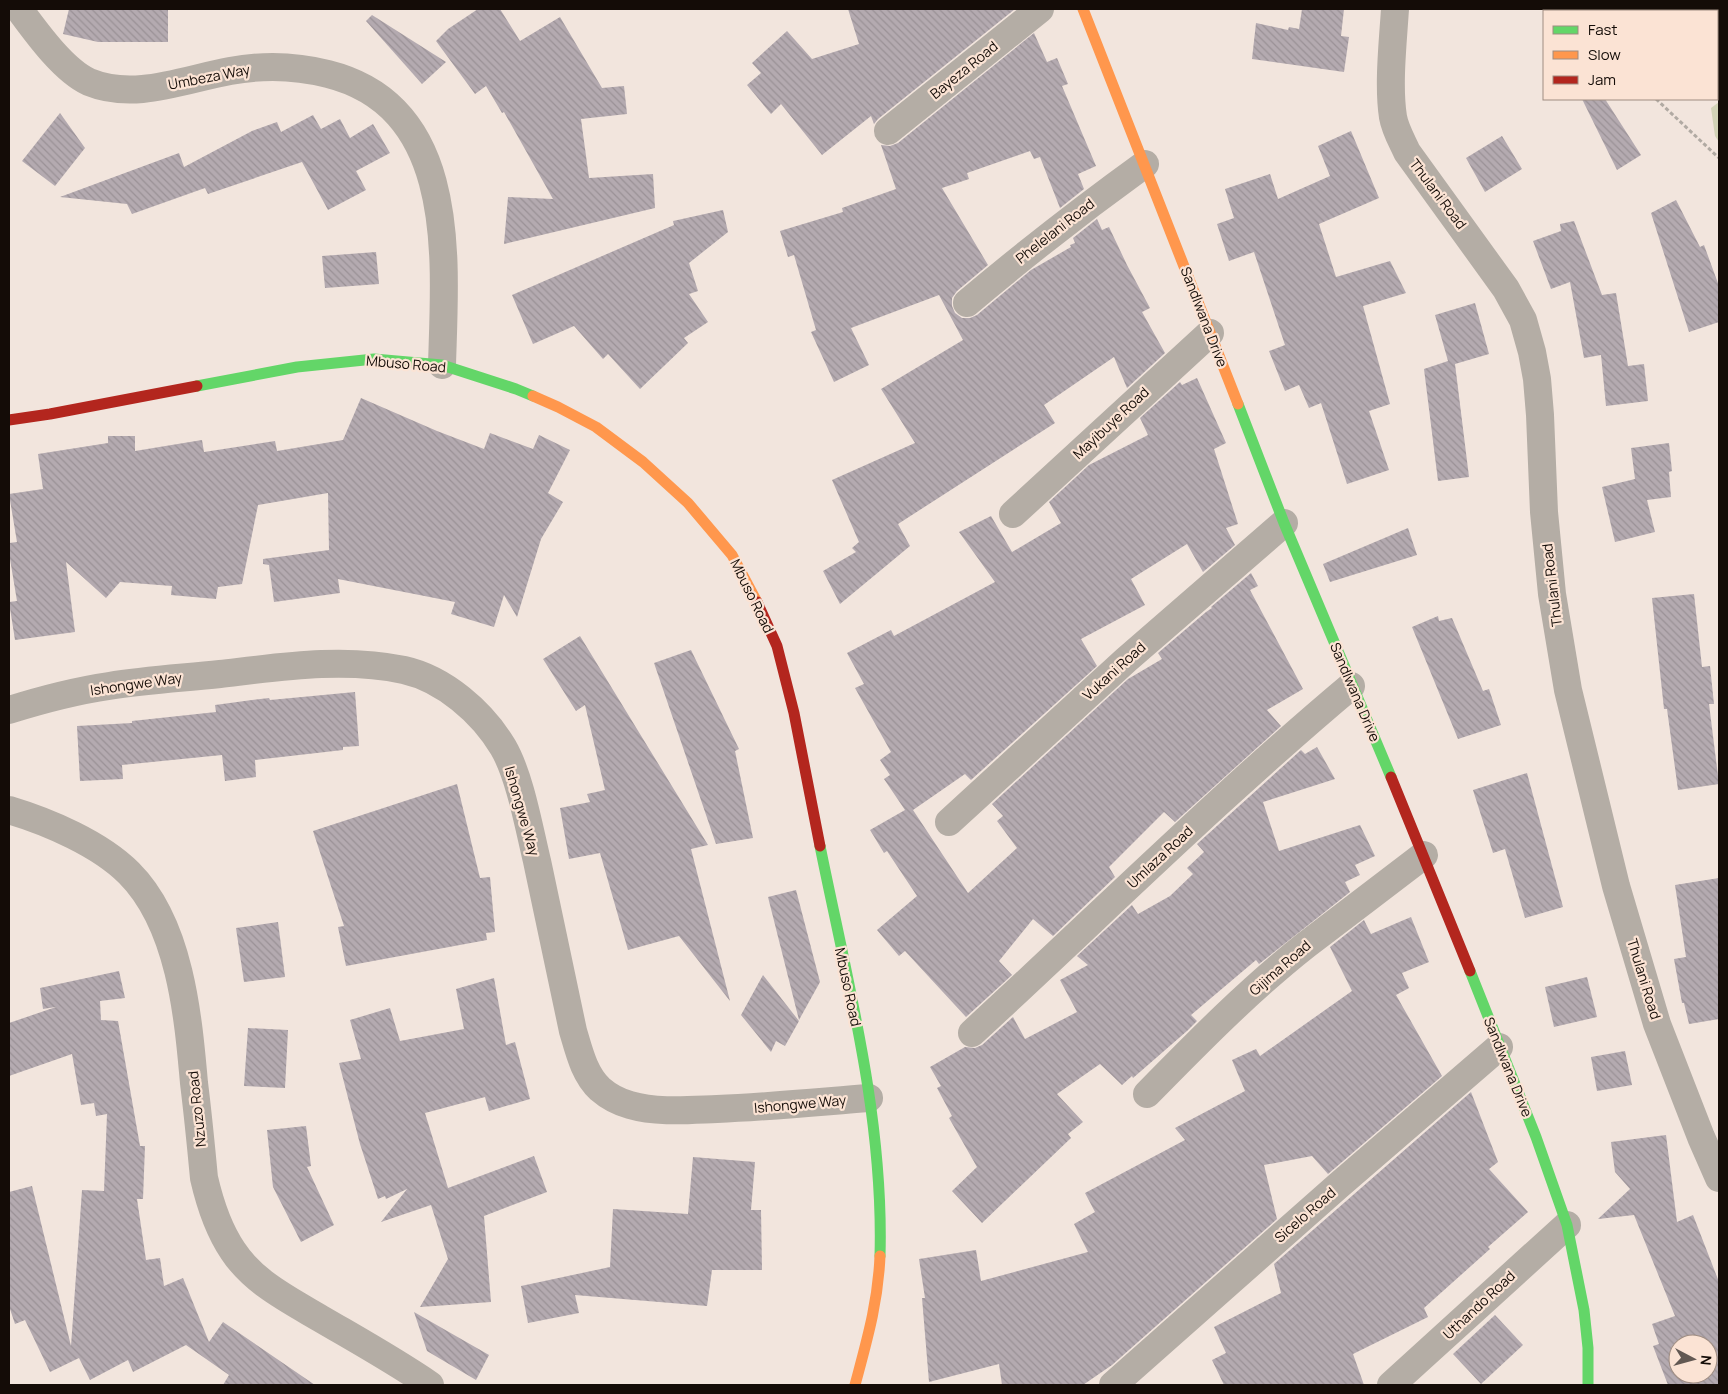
<svg xmlns="http://www.w3.org/2000/svg" width="1728" height="1394" font-family="Manrope,sans-serif">
  <defs>
    <pattern id="building-back-hatch" width="6" height="6" patternUnits="userSpaceOnUse" patternTransform="scale(1.25)"><rect width="6" height="6" fill="#b4aab0"/><path d="M-1 5l2 2M0 0l6 6M5-1l2 2" fill="none" stroke="#9a9196"/></pattern>
  </defs>
  <rect width="100%" height="100%" fill="#f2e5dd"/>
  <!-- green -->
  <polygon fill="#d2d2b6" points="1719,102 1719,142 1715,136 1711,108"/>
  <!-- building -->
  <g fill="url(#building-back-hatch)" fill-rule="evenodd">
    <polygon points="69,9 168,9 168,42 98,42 63,34"/>
    <polygon points="478,9 500,9 520,41 560,17 602,88 624,86 627,114 581,119 589,178 653,174 655,208 504,244 508,197 553,199 504,112 502,113 486,86 475,94 436,41 448,29"/>
    <polygon points="848,9 1015,9 878,119 874,124 871,116 822,155 781,104 771,114 747,85 761,73 752,63 787,31 812,59 859,44"/>
    <polygon points="1302,9 1344,9 1341,36 1349,37 1344,72 1252,59 1256,23 1288,30 1289,27 1299,29"/>
    <polygon points="372,15 446,62 422,84 366,21"/>
    <polygon points="1034,33 1047,62 1057,58 1068,84 1062,86 1096,166 1078,174 1084,189 1060,208 1040,157 1034,159 1030,151 967,173 969,179 942,188 988,265 957,291 952,298 952,306 955,313 962,318 970,318 977,315 1031,270 1071,247 1070,245 1075,243 1073,238 1097,219 1102,230 1109,227 1127,265 1150,308 1142,312 1165,353 1127,388 1114,357 1044,405 1055,423 898,524 910,546 840,604 823,571 856,552 852,548 859,542 832,480 915,443 881,389 963,340 939,295 851,328 869,365 834,382 811,332 816,330 794,255 788,257 780,231 843,212 842,208 896,189 881,145 890,146 898,143"/>
    <polygon points="1582,99 1605,99 1641,155 1617,170"/>
    <polygon points="60,113 85,148 55,186 22,161"/>
    <polygon points="313,115 321,129 340,119 350,138 373,124 390,153 356,171 366,190 328,210 302,162 208,194 205,188 132,214 127,204 60,197 179,153 184,167 252,131 277,122 281,132"/>
    <polygon points="1351,131 1379,198 1319,224 1336,277 1390,261 1406,293 1363,306 1390,404 1369,411 1389,470 1347,484 1321,403 1309,408 1299,385 1285,391 1269,351 1285,345 1254,252 1229,261 1217,224 1234,218 1225,189 1270,174 1278,199 1330,176 1318,146"/>
    <polygon points="1502,136 1522,169 1485,192 1466,158"/>
    <polygon points="1676,200 1700,247 1704,245 1719,286 1719,322 1689,332 1651,213"/>
    <polygon points="723,210 728,232 689,263 698,291 689,294 708,322 684,338 688,343 640,389 608,354 603,359 574,326 533,344 512,295 674,225 673,221"/>
    <polygon points="1574,221 1602,295 1616,293 1628,366 1644,364 1648,401 1606,406 1601,355 1584,358 1570,282 1551,289 1533,241 1561,231 1560,224"/>
    <polygon points="376,252 379,284 325,288 322,256"/>
    <polygon points="1475,303 1489,354 1455,364 1469,477 1438,481 1424,369 1448,361 1435,315"/>
    <polygon points="1197,378 1226,443 1214,449 1238,524 1226,528 1235,545 1203,572 1187,544 1131,579 1145,605 1081,639 1097,666 971,780 965,774 913,810 968,893 1017,848 997,821 1003,816 992,804 1128,679 1162,659 1158,653 1206,612 1212,608 1211,607 1251,573 1258,586 1250,590 1303,689 1267,710 1281,726 1175,822 1164,812 1109,867 1115,877 1053,936 1033,919 999,961 1012,975 966,1017 905,951 899,956 877,930 917,896 887,851 884,853 870,830 905,810 884,779 890,775 880,760 891,752 855,688 864,684 847,653 891,630 894,636 995,582 959,532 991,516 1012,552 1061,523 1049,502 1089,465 1148,435 1140,418 1180,382 1182,385"/>
    <polygon points="361,398 437,431 484,449 490,433 533,449 539,435 570,450 548,493 563,502 541,539 517,617 504,595 494,627 451,614 455,602 338,579 340,593 274,602 269,565 263,564 263,559 329,550 328,493 258,505 242,584 218,587 216,599 171,595 172,586 120,582 106,598 66,562 75,632 15,640 9,602 17,601 9,553 9,543 17,542 9,494 43,489 38,454 108,443 108,436 135,436 135,451 202,440 204,452 275,441 277,451 343,440"/>
    <polygon points="1669,443 1672,471 1669,472 1671,497 1647,500 1655,532 1615,542 1602,487 1635,479 1631,448"/>
    <polygon points="1408,528 1417,555 1330,582 1323,564"/>
    <polygon points="1694,594 1702,667 1710,666 1714,704 1709,704 1719,784 1678,790 1667,709 1664,709 1652,598"/>
    <polygon points="1438,616 1439,621 1452,618 1483,691 1489,689 1501,725 1458,739 1412,627"/>
    <polygon points="580,636 708,845 691,849 730,1001 679,936 628,950 600,853 569,859 560,808 590,802 587,794 605,790 585,705 576,711 543,659"/>
    <polygon points="691,650 739,749 735,751 753,838 716,844 654,663"/>
    <polygon points="355,692 359,746 343,747 343,750 255,760 256,777 225,781 222,755 122,765 123,779 80,781 77,726 132,723 132,721 216,712 215,705 252,700 269,698 270,700"/>
    <polygon points="1317,747 1335,779 1263,802 1279,851 1360,825 1375,856 1355,865 1360,875 1345,882 1350,892 1259,964 1256,960 1191,1015 1197,1021 1187,1031 1133,1078 1132,1076 1122,1085 1100,1064 1057,1094 1083,1122 1068,1134 1071,1138 982,1223 952,1191 977,1167 949,1118 952,1116 937,1088 941,1086 930,1067 965,1047 975,1048 982,1045 1013,1017 1025,1039 1077,1012 1060,980 1088,965 1077,956 1132,905 1138,914 1170,896 1193,874 1187,868 1204,852 1197,844 1301,750 1305,754"/>
    <polygon points="1527,773 1563,907 1525,918 1505,849 1493,853 1473,790"/>
    <polygon points="457,784 480,878 490,877 495,932 486,933 487,940 346,966 338,927 344,926 313,831"/>
    <polygon points="1719,878 1719,1019 1689,1024 1684,1003 1682,1003 1674,959 1686,957 1675,885"/>
    <polygon points="796,890 820,982 799,1020 768,897"/>
    <polygon points="1411,917 1429,962 1402,973 1409,988 1396,995 1442,1076 1328,1174 1312,1156 1264,1165 1277,1219 1112,1365 1083,1385 1002,1385 999,1364 929,1382 922,1298 925,1298 919,1259 976,1250 981,1281 1088,1252 1074,1224 1095,1212 1085,1193 1185,1140 1175,1128 1245,1091 1232,1060 1256,1049 1260,1056 1352,991 1330,947 1364,920 1371,934"/>
    <polygon points="278,922 285,977 244,982 236,928"/>
    <polygon points="119,971 125,998 100,1001 101,1020 118,1021 140,1146 145,1146 143,1199 137,1199 146,1260 160,1258 164,1286 183,1278 209,1342 223,1322 315,1385 223,1385 229,1375 186,1345 133,1372 128,1360 90,1380 79,1358 50,1372 25,1320 15,1324 9,1306 9,1192 32,1186 71,1346 82,1190 104,1191 107,1114 96,1116 94,1103 81,1105 72,1054 9,1076 9,1023 56,1007 43,1009 40,988"/>
    <polygon points="763,975 799,1021 785,1046 776,1041 771,1052 741,1015"/>
    <polygon points="1587,977 1597,1017 1554,1027 1545,987"/>
    <polygon points="494,978 506,1045 515,1042 530,1099 489,1111 485,1097 425,1113 448,1188 534,1156 547,1192 484,1216 491,1302 420,1307 448,1259 431,1205 381,1222 407,1189 386,1199 385,1196 378,1199 360,1144 339,1063 361,1059 350,1020 390,1008 400,1041 464,1029 456,989"/>
    <polygon points="248,1028 288,1030 285,1088 244,1086"/>
    <polygon points="1625,1051 1632,1085 1597,1091 1591,1057"/>
    <polygon points="1471,1092 1498,1162 1489,1169 1528,1212 1488,1247 1490,1249 1424,1308 1428,1317 1353,1354 1364,1385 1224,1385 1212,1360 1226,1353 1214,1327 1281,1293 1274,1264"/>
    <polygon points="306,1126 311,1166 307,1167 334,1225 301,1242 273,1187 267,1130"/>
    <path d="M 1666,1135 L 1677,1222 L 1693,1215 L 1719,1282 L 1719,1385 L 1668,1385 L 1653,1346 L 1659,1344 L 1652,1324 L 1675,1316 L 1634,1215 L 1598,1219 L 1630,1189 L 1615,1172 L 1611,1142 ZM 1678,1344 L 1708,1344 L 1708,1374 L 1678,1374 Z"/>
    <polygon points="693,1157 755,1162 751,1210 761,1210 762,1270 712,1270 707,1306 575,1295 579,1313 528,1323 521,1286 610,1267 613,1209 688,1214"/>
    <polygon points="414,1312 489,1355 476,1380 427,1351"/>
    <polygon points="1495,1315 1523,1345 1481,1384 1453,1354"/>
  </g>
  <g fill="none" stroke-linecap="round" stroke-linejoin="round">
    <!-- path -->
    <g stroke="#b1aaa3" stroke-width="3" stroke-dasharray="4 2.5" stroke-linecap="butt">
      <polyline points="1610,9 1611,11"/>
      <polyline points="1717,73 1719,75"/>
      <polyline points="1656,99 1719,158"/>
    </g>
    <!-- street -->
    <g stroke="#b4ada5" stroke-width="28">
      <path d="M 19,9 C 36,32 63,70 89,82 C 135,101 185,79 230,71 C 262,65 297,66 328,74 C 459,107 445,259 442,365"/>
      <path d="M 1395,9 C 1393,41 1388,85 1393,117 C 1395,129 1402,141 1407,152 L 1506,289 L 1523,320 L 1532,352 L 1537,379 L 1540,415 L 1544,512 L 1552,594 L 1568,690 L 1616,886 L 1657,1024 L 1701,1137 L 1719,1178"/>
      <polyline points="888,131 1040,9"/>
      <path d="M 967,303 C 1025,254 1084,208 1145,164"/>
      <polyline points="1013,514 1210,333"/>
      <path d="M 9,710 C 41,700 75,691 109,686 C 146,680 183,678 220,674 C 280,667 344,657 404,670 C 444,679 482,712 503,747 C 520,776 529,828 537,861 C 549,918 561,974 573,1031 C 579,1051 584,1074 600,1089 C 608,1096 619,1102 630,1105 C 657,1113 689,1110 717,1109 C 768,1107 818,1102 869,1098"/>
      <path d="M 9,810 C 49,822 100,844 129,873 C 180,924 188,1015 194,1083 C 198,1115 201,1146 204,1178 C 210,1204 218,1229 233,1251 C 254,1283 291,1301 323,1320 C 359,1341 395,1361 430,1385"/>
      <polyline points="949,822 1126,660 1284,523"/>
      <path d="M 972,1033 C 1098,917 1220,796 1351,686"/>
      <path d="M 1147,1094 C 1198,1042 1249,990 1306,945 C 1345,915 1385,885 1424,855"/>
      <polyline points="1113,1385 1339,1185 1499,1047"/>
      <polyline points="1391,1385 1567,1225"/>
    </g>
    <!-- fast -->
    <g stroke="#63d668" stroke-width="11">
      <polyline points="197,386 297,367 374,359 442,365 516,389 533,396"/>
      <polyline points="1238,404 1284,523 1391,777"/>
      <path d="M 820,846 C 847,980 884,1117 880,1256"/>
      <polyline points="1470,971 1536,1137 1567,1225 1584,1310 1588,1348 1588,1385"/>
    </g>
    <!-- slow -->
    <g stroke="#ff974d" stroke-width="11">
      <polyline points="1083,9 1238,404"/>
      <polyline points="533,396 558,407 596,427 643,462 688,503 732,555 757,602"/>
      <path d="M 855,1385 C 867,1340 878,1303 880,1256"/>
    </g>
    <!-- jam -->
    <g stroke="#b3261e" stroke-width="11">
      <polyline points="9,420 50,414 197,386"/>
      <polyline points="757,602 777,646 794,713 820,846"/>
      <polyline points="1391,777 1470,971"/>
    </g>
  </g>
  <g text-anchor="middle" stroke-width="4.5" stroke-linejoin="round" paint-order="stroke">
    <!-- street labels -->
    <g font-size="14" fill="#140c07" stroke="#fbe3d4">
      <text transform="translate(964 70) rotate(-39)" y="5">Bayeza Road</text>
      <text transform="translate(209 77) rotate(-11)" y="5">Umbeza Way</text>
      <text transform="translate(1438 194) rotate(53)" y="5">Thulani Road</text>
      <text transform="translate(1055 231) rotate(-38)" y="5">Phelelani Road</text>
      <text transform="translate(1204 317) rotate(69)" y="5">Sandlwana Drive</text>
      <text transform="translate(406 364) rotate(5)" y="5">Mbuso Road</text>
      <text transform="translate(1111 423) rotate(-43)" y="5">Mayibuye Road</text>
      <text transform="translate(1552 585) rotate(-97)" y="5">Thulani Road</text>
      <text transform="translate(752 596) rotate(64)" y="5">Mbuso Road</text>
      <text transform="translate(1114 671) rotate(-42)" y="5">Vukani Road</text>
      <text transform="translate(136 684) rotate(-8)" y="5">Ishongwe Way</text>
      <text transform="translate(1355 692) rotate(67)" y="5">Sandlwana Drive</text>
      <text transform="translate(522 811) rotate(74)" y="5">Ishongwe Way</text>
      <text transform="translate(1160 857) rotate(-43)" y="5">Umlaza Road</text>
      <text transform="translate(1280 968) rotate(-41)" y="5">Gijima Road</text>
      <text transform="translate(1644 979) rotate(73)" y="5">Thulani Road</text>
      <text transform="translate(848 987) rotate(78)" y="5">Mbuso Road</text>
      <text transform="translate(1508 1067) rotate(68)" y="5">Sandlwana Drive</text>
      <text transform="translate(800 1104) rotate(-5)" y="5">Ishongwe Way</text>
      <text transform="translate(197 1109) rotate(-96)" y="5">Nzuzo Road</text>
      <text transform="translate(1305 1215) rotate(-41)" y="5">Sicelo Road</text>
      <text transform="translate(1479 1305) rotate(-43)" y="5">Uthando Road</text>
    </g>
  </g>
  <!-- border -->
  <rect width="1728" height="1394" fill="none" stroke="#140c07" stroke-width="20"/>
  <!-- legend -->
  <rect x="1543" y="10" width="175" height="90" fill="#fbe3d4" stroke="#9f8d82"/>
  <rect x="1553" y="26" width="25" height="8" fill="#63d668" stroke="#9f8d82"/>
  <text x="1588" y="35" font-size="15" fill="#140c07">Fast</text>
  <rect x="1553" y="51" width="25" height="8" fill="#ff974d" stroke="#9f8d82"/>
  <text x="1588" y="60" font-size="15" fill="#140c07">Slow</text>
  <rect x="1553" y="76" width="25" height="8" fill="#b3261e" stroke="#9f8d82"/>
  <text x="1588" y="85" font-size="15" fill="#140c07">Jam</text>
  <!-- north arrow -->
  <g transform="translate(1693 1359) rotate(96)"><circle r="24" fill="#fbe3d4" stroke="#9f8d82"/>
  <path d="M0-4L9 19L0 12L-9 19Z" fill="#625852"/>
  <text y="-8" font-size="14" font-weight="bold" text-anchor="middle" fill="#140c07">N</text>
  </g>
</svg>
